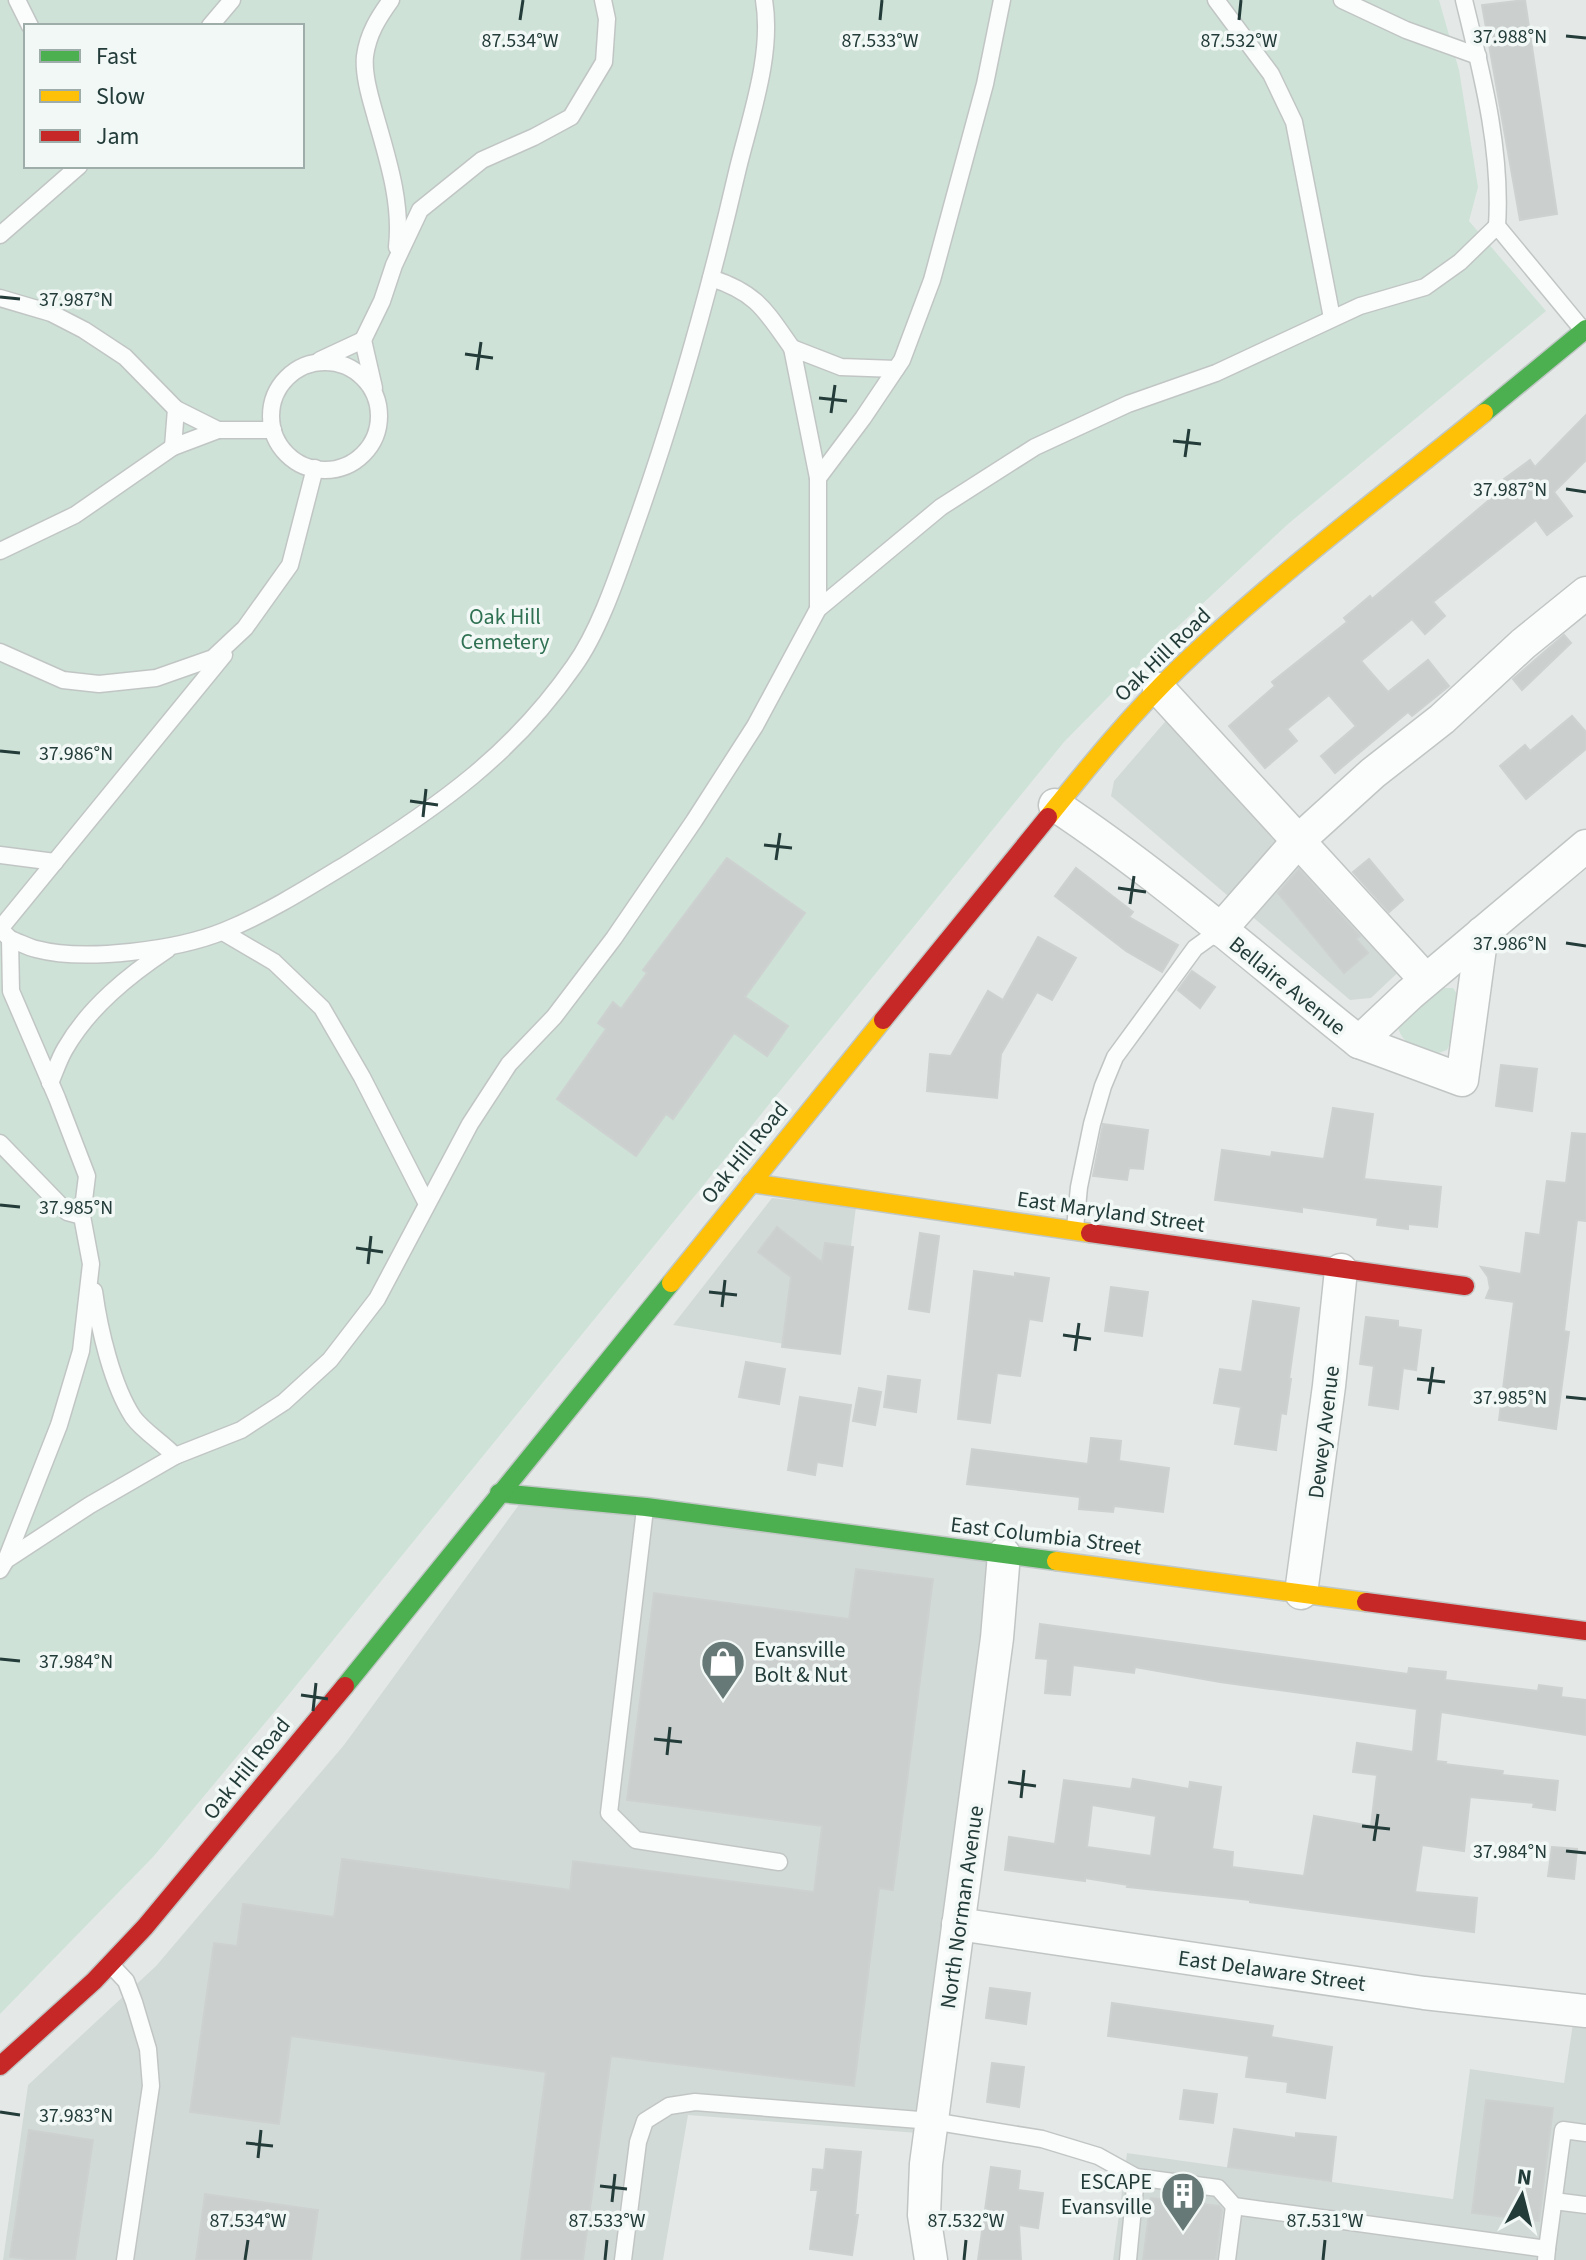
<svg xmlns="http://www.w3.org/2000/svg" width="1586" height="2260" font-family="'Source Sans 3',sans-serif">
  <rect width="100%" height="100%" fill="#e4e9e8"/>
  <!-- built -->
  <g fill="#d2dad8">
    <polygon points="1176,709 1409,962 1371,998 1350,1000 1111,796 1114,781"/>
    <polygon points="772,1198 856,1207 837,1353 673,1325"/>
    <polygon points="526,1495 1004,1554 930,2134 688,2115 663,2260 3,2260 28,2085 156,1966 344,1745"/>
    <polygon points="1575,2010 1586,2011 1586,2260 1113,2260 1127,2153 1453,2199 1470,2069 1564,2083"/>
  </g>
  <!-- green -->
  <g fill="#cee2d7" fill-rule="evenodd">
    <path d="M 0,0 L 1439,0 L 1459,70 L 1478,187 L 1469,221 L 1546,311 L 1288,524 L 1171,633 L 1064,742 L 286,1698 L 153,1857 L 0,2014 ZM 26,26 L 302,26 L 302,166 L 26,166 Z"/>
    <path d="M 1444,988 L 1453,988 L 1457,994 L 1451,1041 L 1447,1050 L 1430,1056 C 1415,1049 1403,1043 1398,1028 L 1400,1021 Z"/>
  </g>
  <!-- building -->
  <g fill="#cbd0cf" stroke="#cdd2d1" stroke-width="2" fill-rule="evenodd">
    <polygon points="1525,0 1557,214 1520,220 1482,5"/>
    <polygon points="1586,415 1586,460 1554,492 1572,516 1547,535 1536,520 1433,602 1445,616 1425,634 1412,619 1361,661 1388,692 1428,660 1449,686 1412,716 1408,712 1335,773 1321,756 1356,726 1329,695 1287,729 1297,741 1265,768 1229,726 1275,686 1272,682 1347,622 1344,618 1370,596 1372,599 1508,484 1504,479 1530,460 1535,467"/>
    <polygon points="1564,635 1571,643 1522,690 1513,679"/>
    <polygon points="1572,716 1586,732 1586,749 1526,799 1500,766 1525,745 1530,751"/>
    <polygon points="727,858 805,913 745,997 788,1026 767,1056 734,1033 673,1119 666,1114 636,1156 557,1099 606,1029 598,1023 613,1002 621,1009 647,973 643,970"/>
    <polygon points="1369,859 1403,900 1389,912 1353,872"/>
    <polygon points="1076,868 1133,912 1129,917 1178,945 1162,972 1126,951 1055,896"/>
    <polygon points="1299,869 1360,936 1356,939 1368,953 1344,973 1278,893"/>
    <polygon points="1038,937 1076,958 1052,1000 1037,992 1001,1054 997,1098 927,1091 930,1054 951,1056 988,991 1003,1000"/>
    <polygon points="1192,971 1215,987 1200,1008 1178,990"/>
    <polygon points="1501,1065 1537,1069 1532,1111 1496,1106"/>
    <polygon points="1333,1108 1373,1114 1364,1179 1441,1187 1437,1227 1408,1224 1408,1229 1377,1225 1378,1218 1302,1207 1302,1212 1215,1200 1222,1150 1271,1157 1272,1152 1324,1159"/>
    <polygon points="1103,1124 1148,1130 1143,1169 1129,1168 1127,1180 1093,1176"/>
    <polygon points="1572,1133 1586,1134 1586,1221 1577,1220 1564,1331 1569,1332 1556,1429 1499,1420 1514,1302 1486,1298 1490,1288 1488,1277 1481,1267 1521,1274 1526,1233 1540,1235 1547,1181 1566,1183"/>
    <polygon points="777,1227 822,1262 825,1243 853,1247 840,1354 782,1347 791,1277 758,1252"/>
    <polygon points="920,1233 939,1236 929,1312 909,1309"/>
    <polygon points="974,1271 1015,1277 1015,1273 1049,1278 1042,1321 1029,1319 1020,1376 997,1373 990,1423 958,1419"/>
    <polygon points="1111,1287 1148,1292 1142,1336 1105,1331"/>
    <polygon points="1253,1301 1299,1308 1289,1379 1291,1379 1286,1414 1281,1413 1276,1450 1235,1444 1241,1407 1214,1403 1220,1369 1242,1372"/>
    <polygon points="1366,1317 1398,1321 1398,1327 1421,1330 1416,1370 1403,1368 1398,1409 1369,1405 1374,1366 1360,1364"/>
    <polygon points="746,1362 785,1369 779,1404 739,1397"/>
    <polygon points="888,1376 920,1380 916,1412 884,1407"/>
    <polygon points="859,1388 881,1392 875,1425 853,1421"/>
    <polygon points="800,1397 851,1405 842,1466 817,1462 815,1475 788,1470"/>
    <polygon points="1091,1438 1121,1441 1119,1461 1169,1468 1163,1512 1114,1506 1113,1512 1079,1509 1080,1497 967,1484 972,1449 1088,1464"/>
    <polygon points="856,1569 933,1579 893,1890 879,1888 854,2086 611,2056 583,2260 521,2260 546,2072 291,2036 279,2124 190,2112 214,1943 237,1946 243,1904 334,1917 342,1859 570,1890 573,1861 814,1892 822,1826 627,1800 654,1593 849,1619"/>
    <path d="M 1040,1624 L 1408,1674 L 1409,1668 L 1446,1672 L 1445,1680 L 1538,1691 L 1539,1685 L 1562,1688 L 1561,1697 L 1586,1700 L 1586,1735 L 1441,1712 L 1436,1761 L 1446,1762 L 1445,1764 L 1503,1771 L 1502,1775 L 1558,1781 L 1555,1810 L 1533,1807 L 1534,1803 L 1470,1797 L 1464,1851 L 1422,1845 L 1415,1892 L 1477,1898 L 1474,1932 L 1250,1902 L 1250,1900 L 1127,1887 L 1128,1885 L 1085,1878 L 1085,1881 L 1005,1870 L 1009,1837 L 1055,1844 L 1064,1780 L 1131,1789 L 1133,1779 L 1189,1789 L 1190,1782 L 1221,1787 L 1212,1849 L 1233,1852 L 1232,1867 L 1304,1876 L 1314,1816 L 1371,1826 L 1377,1775 L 1353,1772 L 1357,1743 L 1413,1752 L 1417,1709 L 1220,1682 L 1135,1667 L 1134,1673 L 1073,1665 L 1070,1695 L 1045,1693 L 1048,1659 L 1036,1658 ZM 1092,1805 L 1156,1816 L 1151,1856 L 1087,1847 Z"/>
    <polygon points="1552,1847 1577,1849 1574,1879 1548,1876"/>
    <polygon points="990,1988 1030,1993 1026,2024 986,2018"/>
    <polygon points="1112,2003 1273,2026 1271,2037 1332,2047 1325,2098 1287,2092 1288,2082 1246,2077 1249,2056 1108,2036"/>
    <polygon points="992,2063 1024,2067 1019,2107 987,2102"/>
    <polygon points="1184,2090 1217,2094 1213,2123 1180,2119"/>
    <polygon points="1486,2100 1553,2108 1539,2221 1472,2213"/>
    <polygon points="1234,2129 1296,2138 1296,2133 1336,2137 1331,2181 1228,2167"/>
    <polygon points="29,2130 93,2140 75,2260 32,2260 10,2257"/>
    <polygon points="826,2149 861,2152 855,2215 858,2215 852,2255 810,2249 818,2190 811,2190 813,2169 824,2170"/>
    <polygon points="991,2167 1020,2171 1018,2190 1043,2193 1038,2228 1019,2225 1021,2260 978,2260"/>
    <polygon points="205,2194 318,2210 311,2260 196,2260"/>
    <polygon points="1151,2198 1219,2206 1222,2210 1216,2260 1143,2260"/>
  </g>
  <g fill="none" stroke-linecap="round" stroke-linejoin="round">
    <!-- lane casing -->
    <g stroke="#c1c6c5" stroke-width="19">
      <g id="lane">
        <polyline points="17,0 30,26"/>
        <path d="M 391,0 C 378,18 368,34 365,56 C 363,75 371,100 376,118 C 388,160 402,203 397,247"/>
        <polyline points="1216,0 1271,74 1294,122 1332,318"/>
        <polyline points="1342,0 1406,30 1478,56"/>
        <path d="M 1464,0 C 1482,74 1502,150 1497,226"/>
        <polyline points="210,26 232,0"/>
        <polyline points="0,235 79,166"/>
        <path d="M 711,278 C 757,293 765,310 792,348"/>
        <polyline points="0,298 51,313 84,330 125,357 176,409 218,430 273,430"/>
        <polyline points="363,340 382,301 394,265 420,210 482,160 534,137 571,117 604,62 607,19 603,0"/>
        <polyline points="320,360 363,340 374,388"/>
        <circle cx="325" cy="416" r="54"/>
        <polyline points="176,409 173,447 218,430"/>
        <polyline points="818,478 792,348 841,367 896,369"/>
        <polyline points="0,551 75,515 173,447"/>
        <polyline points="818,609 818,478 863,418 902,360 932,280 985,84 1002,0"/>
        <polyline points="0,652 63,680 99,684 156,678 213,658 245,628 290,565 315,468"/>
        <polyline points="0,855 55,862"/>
        <polyline points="0,929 224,655"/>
        <polyline points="3,932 10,939 11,991 57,1098 87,1176 82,1216"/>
        <polyline points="223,932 274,962 322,1008 362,1077 427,1204"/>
        <path d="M 10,939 C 19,942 27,947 36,949 C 85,962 177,950 224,931 C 268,913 309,887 350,862 C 439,806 513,754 574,666 C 600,630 619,571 634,529 C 676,411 710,289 738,168 C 751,115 773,54 764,0"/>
        <path d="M 50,1083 C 55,1072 59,1059 65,1049 C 89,1007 129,975 168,949"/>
        <polyline points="0,1143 67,1212 82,1216 91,1264 81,1351 59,1425 6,1560"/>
        <polyline points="1075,1228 1079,1187 1092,1124 1103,1086 1115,1057 1195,948 1220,930"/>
        <path d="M 94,1291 C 99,1328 112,1385 133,1417 C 143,1431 163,1443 175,1456"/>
        <polyline points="645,1509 609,1813 636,1840 779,1862"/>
        <polyline points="0,1570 6,1560 90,1505 175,1456 241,1430 284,1402 330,1360 377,1299 470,1124 509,1064 554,1017 614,938 694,821 755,726 818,609 941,507 1035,447 1128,404 1216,373 1360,306 1425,287 1460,262 1497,226 1582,329"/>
        <polyline points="111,1965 126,1981 134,2002 148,2049 151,2086 125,2260"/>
        <polyline points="1554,2201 1586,2205"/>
        <polyline points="1547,2249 1563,2130 1586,2133"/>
        <polyline points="623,2260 638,2142 645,2121 669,2106 695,2102 932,2121 1042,2139 1098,2156 1136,2177 1218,2188 1234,2206 1547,2249 1546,2260"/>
        <polyline points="1128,2260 1136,2177"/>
        <polyline points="1227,2260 1234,2206"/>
      </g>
    </g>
    <!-- street casing -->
    <g stroke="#c1c6c5" stroke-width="35">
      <g id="street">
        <polyline points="1159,689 1426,980"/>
        <path d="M 1055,805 C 1162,876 1259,962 1359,1042 L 1410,994 L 1586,846"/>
        <polyline points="1220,930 1298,841 1373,773 1442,719 1523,644 1586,593"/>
        <polyline points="1359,1042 1462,1080 1482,933"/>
        <polyline points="1301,1593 1329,1386 1341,1270"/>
        <polyline points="958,1924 1424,1993 1586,2011"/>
        <polyline points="931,2260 924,2215 926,2164 997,1638 1004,1554"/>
      </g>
    </g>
    <!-- fast casing -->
    <g stroke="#c0c7c5" stroke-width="21">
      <g id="fast">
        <polyline points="1484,413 1586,329"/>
        <polyline points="499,1493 646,1507 1056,1561"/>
        <polyline points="345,1686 671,1283"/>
      </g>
    </g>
    <!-- slow casing -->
    <g stroke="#c0c7c5" stroke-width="21">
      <g id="slow">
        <path d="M 1048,817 C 1090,765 1132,713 1180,667 C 1275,576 1382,496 1484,413"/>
        <polyline points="751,1183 1090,1233"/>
        <polyline points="671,1283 883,1020"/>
        <polyline points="1056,1561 1366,1602"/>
      </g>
    </g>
    <!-- jam casing -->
    <g stroke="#c0c7c5" stroke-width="21">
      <g id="jam">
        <polyline points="883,1020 1048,817"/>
        <polyline points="1090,1233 1465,1286"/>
        <polyline points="1366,1602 1586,1631"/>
        <polyline points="0,2066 94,1981 145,1927 345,1686"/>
      </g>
    </g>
    <!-- lane -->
    <use href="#lane" stroke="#fbfcfc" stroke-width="16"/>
    <!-- street -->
    <use href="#street" stroke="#fbfcfc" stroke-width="32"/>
    <!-- fast -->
    <use href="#fast" stroke="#4caf50" stroke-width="18"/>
    <!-- slow -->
    <use href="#slow" stroke="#ffc107" stroke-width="18"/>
    <!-- jam -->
    <use href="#jam" stroke="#c62828" stroke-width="18"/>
  </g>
  <!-- ticks -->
  <path fill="none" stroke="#233c39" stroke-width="3" d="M 520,20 L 523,0M 880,20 L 882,0M 1239,20 L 1241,0M 1566,36 L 1586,38M 0,297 L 20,299M 465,354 L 493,358M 477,370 L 481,342M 819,398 L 847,401M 831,413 L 835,385M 1173,441 L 1201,444M 1185,457 L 1189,429M 1566,489 L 1586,492M 0,751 L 20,753M 410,801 L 438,805M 423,817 L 426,789M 764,845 L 792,848M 776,860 L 780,833M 1118,888 L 1146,892M 1130,904 L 1134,876M 1566,943 L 1586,946M 0,1205 L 20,1207M 356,1248 L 383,1252M 368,1264 L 371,1236M 709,1292 L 737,1295M 722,1307 L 725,1280M 1063,1335 L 1091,1339M 1075,1351 L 1079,1323M 1417,1379 L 1445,1382M 1429,1394 L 1433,1367M 1566,1397 L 1586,1399M 0,1659 L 20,1661M 301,1695 L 328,1699M 313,1711 L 316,1683M 654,1739 L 682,1742M 667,1755 L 670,1727M 1008,1782 L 1036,1786M 1021,1798 L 1024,1770M 1362,1826 L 1390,1829M 1374,1841 L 1378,1814M 1566,1851 L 1586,1853M 0,2112 L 20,2115M 246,2143 L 273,2146M 258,2158 L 261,2130M 600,2186 L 627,2189M 612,2202 L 615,2174M 245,2260 L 248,2240M 605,2260 L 607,2240M 964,2260 L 966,2240M 1323,2260 L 1325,2240"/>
  <!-- icons -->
  <defs>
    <g id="shop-pin" transform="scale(2.3)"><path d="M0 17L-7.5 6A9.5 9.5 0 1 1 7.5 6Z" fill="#677976" stroke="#f2f8f6"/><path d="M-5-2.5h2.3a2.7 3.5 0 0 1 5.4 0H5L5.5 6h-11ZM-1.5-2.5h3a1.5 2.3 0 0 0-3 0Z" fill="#fff"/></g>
    <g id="building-pin" transform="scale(2.3)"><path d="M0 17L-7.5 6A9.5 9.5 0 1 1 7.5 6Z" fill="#677976" stroke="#f2f8f6"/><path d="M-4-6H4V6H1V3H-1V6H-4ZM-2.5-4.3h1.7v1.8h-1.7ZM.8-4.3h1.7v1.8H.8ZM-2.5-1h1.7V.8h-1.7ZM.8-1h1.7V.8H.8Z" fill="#fff"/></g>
  </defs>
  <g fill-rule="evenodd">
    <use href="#shop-pin" x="723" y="1662"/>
    <use href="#building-pin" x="1183" y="2194"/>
  </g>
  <g text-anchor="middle" stroke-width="7" stroke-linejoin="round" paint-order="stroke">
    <!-- park labels -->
    <g font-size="22" fill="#2f7152" stroke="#f2f8f6">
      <text x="505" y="624">Oak Hill<tspan x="505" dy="25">Cemetery</tspan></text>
    </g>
    <!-- street labels -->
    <g font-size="22" fill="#233c39" stroke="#f2f8f6">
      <text transform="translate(1162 654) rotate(-44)" y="8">Oak Hill Road</text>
      <text transform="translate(1288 985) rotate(39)" y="8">Bellaire Avenue</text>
      <text transform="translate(744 1152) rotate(-51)" y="8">Oak Hill Road</text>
      <text transform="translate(1111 1211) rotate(8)" y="8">East Maryland Street</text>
      <text transform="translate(1323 1432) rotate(-83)" y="8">Dewey Avenue</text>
      <text transform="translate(1046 1535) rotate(7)" y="8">East Columbia Street</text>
      <text transform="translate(246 1768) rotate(-51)" y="8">Oak Hill Road</text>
      <text transform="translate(961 1907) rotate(-82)" y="8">North Norman Avenue</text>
      <text transform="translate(1272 1970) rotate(8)" y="8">East Delaware Street</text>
    </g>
    <!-- poi labels -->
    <g font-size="22" fill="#233c39" stroke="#f2f8f6" text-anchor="start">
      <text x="754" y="1657">Evansville<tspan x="754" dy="25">Bolt &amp; Nut</tspan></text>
      <text x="1152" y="2189" text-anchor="end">ESCAPE<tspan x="1152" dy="25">Evansville</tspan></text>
    </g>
  </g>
  <g font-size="20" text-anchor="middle" fill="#233c39" stroke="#f2f8f6" stroke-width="7" stroke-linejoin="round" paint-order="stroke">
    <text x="1510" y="43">37.988°N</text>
    <text x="520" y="47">87.534°W</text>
    <text x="880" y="47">87.533°W</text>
    <text x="1239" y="47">87.532°W</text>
    <text x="76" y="306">37.987°N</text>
    <text x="1510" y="496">37.987°N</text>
    <text x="76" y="760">37.986°N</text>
    <text x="1510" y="950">37.986°N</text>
    <text x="76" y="1214">37.985°N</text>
    <text x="1510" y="1404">37.985°N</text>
    <text x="76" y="1668">37.984°N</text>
    <text x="1510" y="1858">37.984°N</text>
    <text x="76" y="2122">37.983°N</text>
    <text x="248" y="2227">87.534°W</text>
    <text x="607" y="2227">87.533°W</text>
    <text x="966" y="2227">87.532°W</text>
    <text x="1325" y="2227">87.531°W</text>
  </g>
  <!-- legend -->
  <rect x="24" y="24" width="280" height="144" fill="#f2f8f6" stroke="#9fadaa" stroke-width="2"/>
  <rect x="40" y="50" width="40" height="12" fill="#4caf50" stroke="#9fadaa" stroke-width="2"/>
  <text x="96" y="64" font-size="24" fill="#233c39">Fast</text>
  <rect x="40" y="90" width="40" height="12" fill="#ffc107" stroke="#9fadaa" stroke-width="2"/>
  <text x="96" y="104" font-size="24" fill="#233c39">Slow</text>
  <rect x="40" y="130" width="40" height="12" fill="#c62828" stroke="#9fadaa" stroke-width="2"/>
  <text x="96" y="144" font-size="24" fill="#233c39">Jam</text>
  <!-- north arrow -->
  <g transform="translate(1522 2196) rotate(7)" stroke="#f2f8f6" stroke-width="6" paint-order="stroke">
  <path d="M0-6L14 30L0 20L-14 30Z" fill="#233c39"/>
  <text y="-12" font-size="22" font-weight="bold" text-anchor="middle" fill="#233c39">N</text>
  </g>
</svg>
